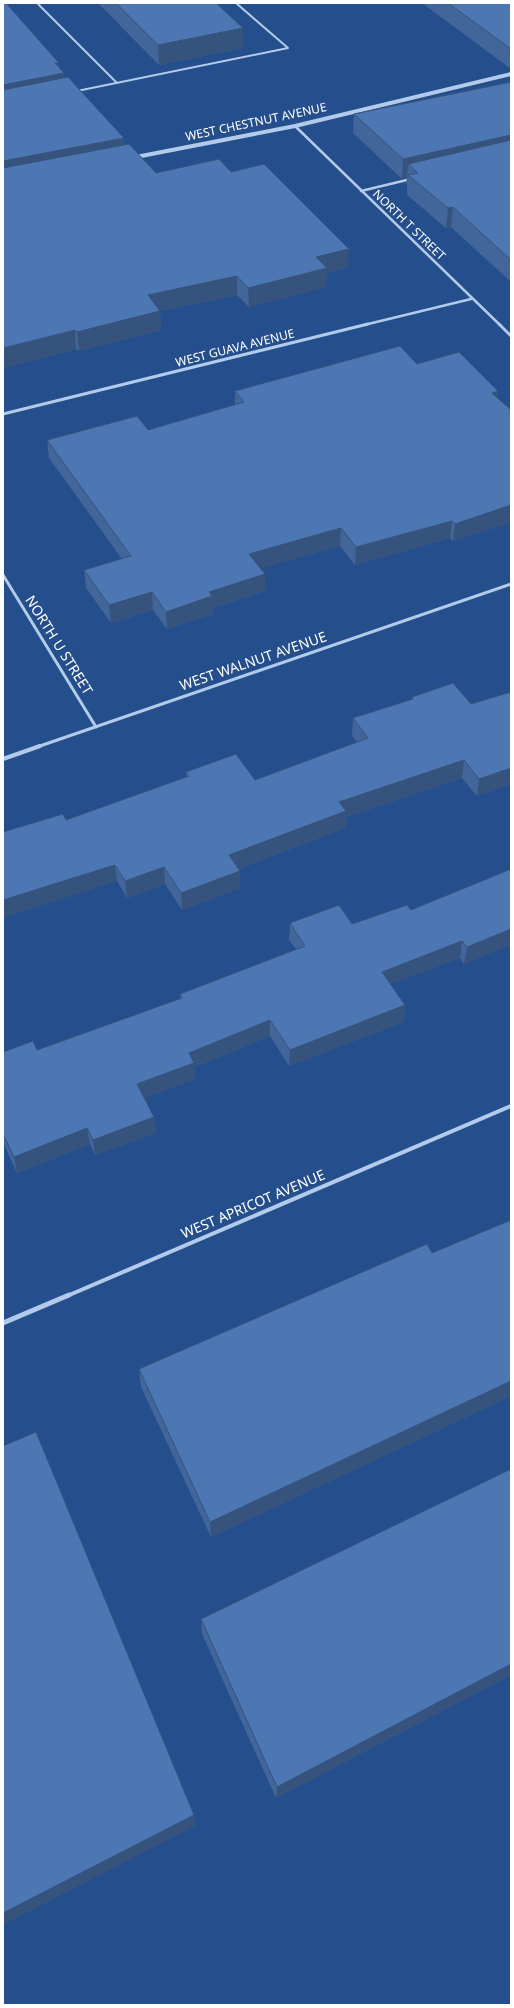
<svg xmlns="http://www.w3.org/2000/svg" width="514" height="2008" font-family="'Noto Sans',sans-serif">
  <rect width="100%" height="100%" fill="#254f8c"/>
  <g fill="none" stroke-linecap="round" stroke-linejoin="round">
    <!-- service -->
    <g stroke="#b3cbeb" stroke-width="2">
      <polyline points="37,3 117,83"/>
      <polyline points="77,91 288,48 236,3"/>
    </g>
    <!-- minor-far3 -->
    <g stroke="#b3cbeb" stroke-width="2.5">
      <polyline points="295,126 500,325"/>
      <polyline points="361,191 411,179"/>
      <polyline points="364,325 471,299"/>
    </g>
    <!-- minor-far2 -->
    <g stroke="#b3cbeb" stroke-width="3">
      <polyline points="499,324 511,336"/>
      <polyline points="3,414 368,324"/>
      <polyline points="3,575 96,727"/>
      <polyline points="37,747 511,584"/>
    </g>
    <!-- minor-far1 -->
    <g stroke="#b3cbeb" stroke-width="4">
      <polyline points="3,759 40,746"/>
      <polyline points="67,1296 511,1106"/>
    </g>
    <!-- minor -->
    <polyline stroke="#b3cbeb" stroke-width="5" points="3,1323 69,1295"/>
    <!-- tertiary -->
    <polyline stroke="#b3cbeb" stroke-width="4" points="131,158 295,126 511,74"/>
  </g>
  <!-- wall -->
  <g fill="#42669a">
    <polygon points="98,3 216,3 243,48 159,65"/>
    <polygon points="422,3 511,3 511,69"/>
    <polygon points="59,68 64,73 64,78 124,145 156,173 231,172 348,267 327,273 326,287 249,307 237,295 160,311 161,330 79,351 76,349 3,368"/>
    <polygon points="511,82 511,282 451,227 446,228 407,195 407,184 406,183 407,178 402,179 353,133 354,114"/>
    <polygon points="417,364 498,391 497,398 511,410 511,522 453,541 450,538 355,565 340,546 261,568 265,591 213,608 213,614 167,629 153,610 111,623 86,588 84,570 122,559 49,458 47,440 148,430 235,405 235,391"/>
    <polygon points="511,692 511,784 477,796 462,778 346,817 345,828 238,869 240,871 240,888 182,910 165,884 127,898 117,881 66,820 186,778 186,772 255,780 357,742 352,736 353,718 412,699 412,697 471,704"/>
    <polygon points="511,869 511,947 509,945 464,964 460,958 390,984 405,1005 403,1022 289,1066 270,1036 194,1067 195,1079 144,1098 154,1117 156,1133 95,1155 90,1144 17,1173 3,1142 3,1052 37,1050 180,999 180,994 296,949 289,940 290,923 352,924 411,910"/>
    <polygon points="511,1220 511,1396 211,1537 141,1387 139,1369 432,1253"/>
    <polygon points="511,1469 511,1675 276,1798 202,1634 201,1619"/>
  </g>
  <!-- shaded-wall -->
  <g fill="#36537d">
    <polygon points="243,28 243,48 159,65 158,45"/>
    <polygon points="55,63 59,63 60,74 64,73 66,91 3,103 3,85"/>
    <polygon points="511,135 511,154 408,164 407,178 402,179 403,159"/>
    <polygon points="124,138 125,156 3,179 3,161"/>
    <polygon points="453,207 451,227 446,228 448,208"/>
    <polygon points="349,249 348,267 327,273 326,287 249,307 248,288 316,257"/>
    <polygon points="237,276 237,295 160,311 161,330 79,351 77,332 148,295"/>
    <polygon points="75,330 76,349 3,368 3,348"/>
    <polygon points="498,391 496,408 492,393"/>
    <polygon points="511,505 511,522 453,541 455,524"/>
    <polygon points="452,521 450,538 355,565 356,547"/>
    <polygon points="341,528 340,546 250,571 249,554"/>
    <polygon points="265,574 265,591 213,608 213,614 167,629 166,612 209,592"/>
    <polygon points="152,592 153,610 111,623 109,605"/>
    <polygon points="464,760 462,778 346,817 345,828 229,872 229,855 339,802"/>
    <polygon points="511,768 511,784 477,796 479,779"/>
    <polygon points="115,865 117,881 3,918 3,900"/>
    <polygon points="164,867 165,884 127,898 125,881"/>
    <polygon points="240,871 240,888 182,910 181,893"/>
    <polygon points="511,929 511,935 509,945 464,964 467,947"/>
    <polygon points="462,941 460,958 380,988 382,972"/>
    <polygon points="405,1005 403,1022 289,1066 290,1050"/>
    <polygon points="270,1020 270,1036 194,1067 195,1079 139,1100 137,1084 189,1053"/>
    <polygon points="154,1117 156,1133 95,1155 93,1140"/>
    <polygon points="87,1128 90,1144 17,1173 14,1157"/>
    <polygon points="511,1381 511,1396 211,1537 210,1522"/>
    <polygon points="511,1664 511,1675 276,1798 277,1787"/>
    <polygon points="194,1815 195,1826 3,1925 3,1913"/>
  </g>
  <!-- building -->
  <g fill="#4d77b3" stroke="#36537d">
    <polygon points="3,3 6,3 59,63 55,63 64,73 3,85"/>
    <polygon points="116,3 216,3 243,28 158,45"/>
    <polygon points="448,3 511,3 511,49"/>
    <polygon points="68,77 124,138 3,161 3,90"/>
    <polygon points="511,82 511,135 403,159 354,114"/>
    <polygon points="511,140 511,260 453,207 448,208 408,175 418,173 408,164"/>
    <polygon points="129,144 156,173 219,159 231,172 264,164 349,249 316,257 327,268 248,288 237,276 148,295 160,311 77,332 75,330 3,348 3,168"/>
    <polygon points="400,346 417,364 459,352 498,391 492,393 511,410 511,505 455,524 452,521 356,547 341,528 249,554 265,574 209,592 212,596 166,612 152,592 109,605 84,570 131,556 47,440 137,416 148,430 244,402 235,391"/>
    <polygon points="453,683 471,704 511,692 511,768 479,779 464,760 339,802 346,811 229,855 240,871 181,893 164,867 125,881 115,865 3,900 3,832 63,814 66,820 189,776 186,772 236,754 255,780 368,738 353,718 413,699 412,697"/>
    <polygon points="511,869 511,929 467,947 462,941 382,972 405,1005 290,1050 270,1020 189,1053 194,1063 137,1084 154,1117 93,1140 87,1128 14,1157 3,1134 3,1052 33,1041 37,1050 182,998 180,994 305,946 290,923 339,905 352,924 407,905 411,910"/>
    <polygon points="511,1220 511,1381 210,1522 139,1369 427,1244 432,1253"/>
    <polygon points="36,1432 194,1815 3,1913 3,1446"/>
    <polygon points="511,1469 511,1664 277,1787 201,1619"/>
  </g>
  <g text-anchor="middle" stroke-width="3" stroke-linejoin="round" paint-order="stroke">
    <!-- far-street labels -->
    <g font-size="12" fill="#fff" stroke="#254f8c">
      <text transform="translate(256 122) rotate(-12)" y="4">WEST CHESTNUT AVENUE</text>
      <text transform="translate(409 225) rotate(44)" y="4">NORTH T STREET</text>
      <text transform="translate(235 348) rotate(-14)" y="4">WEST GUAVA AVENUE</text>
    </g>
    <!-- street labels -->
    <g font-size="14" fill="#fff" stroke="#254f8c">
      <text transform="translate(59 645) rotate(58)" y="5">NORTH U STREET</text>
      <text transform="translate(253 661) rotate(-19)" y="5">WEST WALNUT AVENUE</text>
      <text transform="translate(253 1204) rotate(-23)" y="5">WEST APRICOT AVENUE</text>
    </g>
  </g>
  <!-- border -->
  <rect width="514" height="2008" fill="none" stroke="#ffffff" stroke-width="8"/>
</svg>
